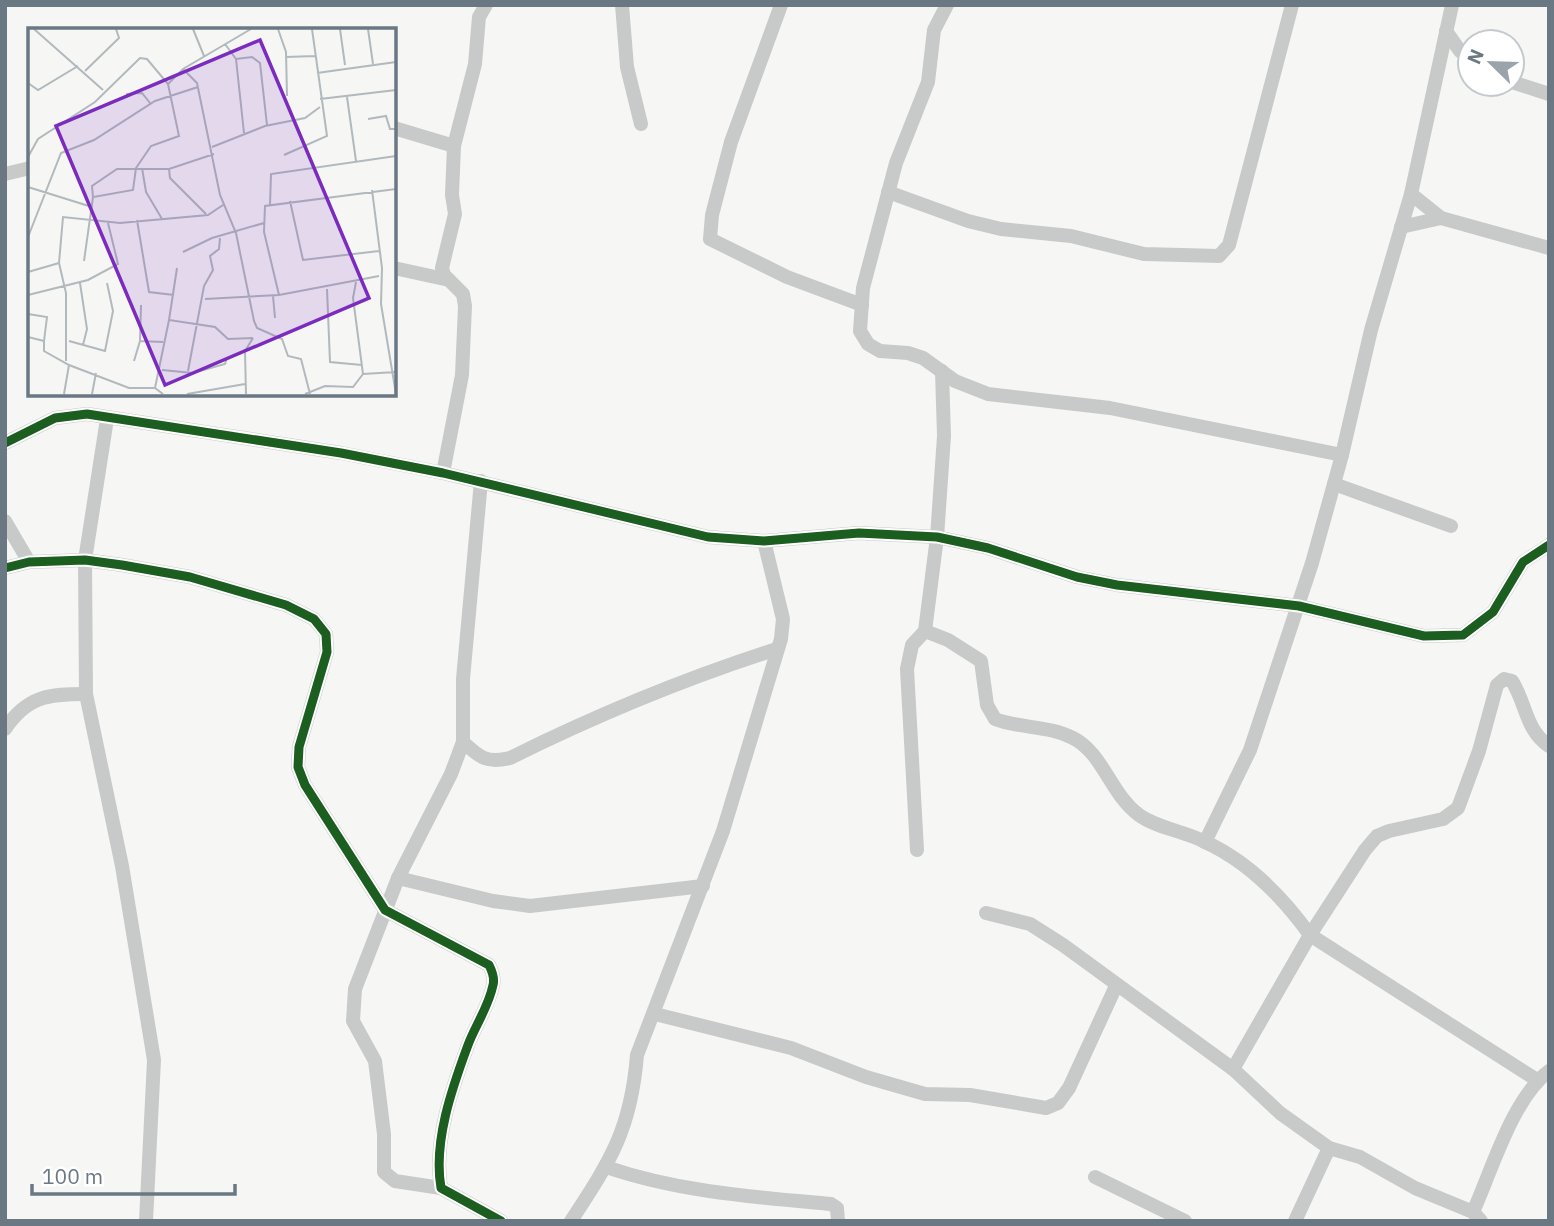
<svg xmlns="http://www.w3.org/2000/svg" width="1554" height="1226" font-family="'IBM Plex Sans',sans-serif">
  <rect width="100%" height="100%" fill="#f6f6f5"/>
  <g fill="none" stroke-linecap="round" stroke-linejoin="round">
    <!-- minor -->
    <g stroke="#c8caca" stroke-width="14">
      <polyline points="622,5 627,67 641,124"/>
      <polyline points="781,5 731,142 712,215 710,239 787,277 862,305"/>
      <polyline points="947,5 934,30 928,82 896,163 863,288 860,331 868,344 880,351 908,353 923,358 955,381 988,394 1110,408 1342,455"/>
      <polyline points="1446,31 1460,51 1470,58"/>
      <polyline points="1512,82 1549,94"/>
      <polyline points="394,128 454,146"/>
      <polyline points="5,174 30,168"/>
      <polyline points="888,192 968,221 1001,229 1071,236 1144,254 1219,256 1229,245 1292,5"/>
      <polyline points="1411,194 1441,218 1549,248"/>
      <polyline points="1401,227 1441,218"/>
      <polyline points="394,268 449,280"/>
      <polyline points="107,419 85,560 86,694 122,866 154,1060 146,1221"/>
      <polyline points="5,443 55,418 87,414 341,453 443,473 708,537 764,541 859,533 937,537 988,548 1077,577 1117,585 1299,606 1424,636 1463,635 1493,612 1523,562 1549,545"/>
      <polyline points="443,473 462,375 465,306 463,294 444,275 442,268 455,214 452,195 454,146 475,64 479,17 486,5"/>
      <polyline points="1334,484 1451,526"/>
      <polyline points="5,521 29,562"/>
      <path d="M 5,568 L 29,562 L 85,560 L 122,565 L 190,577 L 286,605 L 314,619 L 326,634 L 327,652 L 299,747 L 298,767 L 305,785 L 385,910 L 489,965 C 492,971 495,978 493,985 C 489,1006 475,1026 468,1045 C 452,1088 433,1142 441,1188 L 501,1221"/>
      <path d="M 925,631 L 948,640 L 981,661 L 987,705 L 995,719 C 1021,729 1048,725 1073,738 C 1103,753 1111,795 1139,815 C 1157,828 1183,831 1203,841 C 1248,861 1282,896 1310,935 L 1537,1080"/>
      <path d="M 5,729 C 27,696 49,694 86,694"/>
      <path d="M 463,742 C 479,757 487,764 510,758 C 599,714 683,679 777,649"/>
      <polyline points="1205,842 1250,750 1312,563 1342,455 1371,330 1411,194 1452,5"/>
      <polyline points="917,850 907,669 912,645 925,631 937,537 944,436 942,371"/>
      <polyline points="398,878 493,901 530,906 703,886"/>
      <path d="M 986,913 L 1030,924 L 1063,945 L 1233,1069 L 1310,935 L 1365,850 L 1377,836 L 1389,831 L 1443,819 L 1458,808 L 1479,751 L 1497,685 L 1504,679 L 1512,681 C 1527,705 1525,729 1549,746"/>
      <polyline points="655,1014 791,1048 866,1077 925,1094 970,1095 1046,1108 1058,1103 1069,1088 1116,986"/>
      <polyline points="1233,1069 1280,1113 1329,1148 1360,1157 1415,1188 1473,1212 1481,1221"/>
      <path d="M 606,1167 C 679,1192 754,1197 831,1204 L 837,1208 L 838,1221"/>
      <polyline points="1095,1177 1185,1221"/>
      <polyline points="441,1188 395,1181 384,1172 384,1134 375,1061 353,1021 355,989 398,878 451,774 463,742 463,679 481,481"/>
      <path d="M 1473,1212 C 1492,1170 1512,1099 1549,1071"/>
      <path d="M 571,1221 C 611,1160 631,1129 637,1055 L 723,831 L 781,639 L 783,619 L 764,541"/>
      <polyline points="1295,1221 1329,1148"/>
    </g>
    <!-- cycleway casing -->
    <g stroke="#fff" stroke-width="13">
      <g id="cycleway">
        <polyline points="5,443 55,418 87,414 341,453 443,473 708,537 764,541 859,533 937,537 988,548 1077,577 1117,585 1299,606 1424,636 1463,635 1493,612 1523,562 1549,545"/>
        <path d="M 5,568 L 29,562 L 85,560 L 122,565 L 190,577 L 286,605 L 314,619 L 326,634 L 327,652 L 299,747 L 298,767 L 305,785 L 385,910 L 489,965 C 492,971 495,978 493,985 C 489,1006 475,1026 468,1045 C 452,1088 433,1142 441,1188 L 501,1221"/>
      </g>
    </g>
    <!-- cycleway -->
    <use href="#cycleway" stroke="#1b5e20" stroke-width="9"/>
  </g>
  <!-- overview -->
  <g transform="translate(28 28)">
    <rect width="368" height="368" fill="#f6f6f5"/>
    <path fill="none" stroke="#b1b9bd" stroke-width="2" d="M 6,1 L 75,62M 165,1 L 176,28M 250,1 L 258,24 L 259,68M 312,1 L 317,37M 340,1 L 345,36M 197,16 L 208,31 L 216,105M 258,29 L 287,28M 208,31 L 224,29 L 232,35 L 239,97M 155,41 L 169,55 L 192,167 L 208,205 L 226,293 L 229,300 L 254,311 L 260,328 L 273,331 L 282,366M 57,43 L 91,10 L 88,1M 289,45 L 368,34M 0,55 L 10,62 L 50,38M 140,56 L 155,41 L 223,1M 98,66 L 114,65 L 122,75M 319,69 L 328,133M 292,71 L 368,62M 340,91 L 358,88 L 362,101 L 368,101M 184,119 L 237,98 L 277,90 L 292,79M 256,127 L 299,108 L 284,1M 0,129 L 10,111 L 67,74 L 112,30 L 119,31 L 140,56 L 151,108 L 123,118 L 108,140 L 105,162 L 65,169 L 56,233M 114,140 L 118,164 L 134,191M 141,141 L 142,150 L 178,186M 0,159 L 64,179M 344,162 L 354,240 L 353,276 L 368,366M 65,169 L 64,158 L 89,141 L 141,141 L 186,126M 262,173 L 275,232 L 351,223M 242,177 L 243,146 L 368,128M 109,192 L 121,264 L 146,267M 0,209 L 33,125 L 66,112 L 127,73 L 170,59M 155,224 L 184,210 L 236,195M 149,240 L 141,292 L 187,299 L 200,311 L 225,310M 0,244 L 31,235M 52,255 L 59,301 L 55,317M 299,261 L 302,334 L 334,337M 0,267 L 60,252 L 90,236 L 80,195M 251,267 L 236,204 L 237,178 L 368,161M 245,268 L 247,290M 177,271 L 251,267 L 351,248M 0,286 L 19,289 L 16,313M 0,309 L 16,313 L 16,323 L 41,337 L 101,360 L 127,360 L 135,366M 41,313 L 77,323 L 85,283 L 79,255M 112,313 L 113,277M 38,333 L 38,265 L 31,235 L 35,189 L 92,195 L 180,187 L 195,177M 106,333 L 112,313 L 135,314M 134,342 L 165,345 L 197,336 L 199,330M 160,343 L 176,258 L 185,242 L 182,228 L 191,221 L 192,210M 335,346 L 368,344M 127,360 L 141,292M 36,366 L 41,337M 64,366 L 68,345M 159,366 L 217,356M 218,366 L 217,323 L 225,310M 277,366 L 297,358 L 325,359 L 335,346 L 325,270 L 328,254"/>
    <path fill="#7b2cbf" fill-opacity="0.15" stroke="#7b2cbf" stroke-width="3.5" d="M 232,12 L 341,270 L 137,357 L 28,98 Z"/>
    <rect width="368" height="368" fill="none" stroke="#697882" stroke-width="3.5"/>
  </g>
  <!-- border -->
  <rect width="1554" height="1226" fill="none" stroke="#697882" stroke-width="14"/>
  <!-- north arrow -->
  <g transform="translate(1491 63) rotate(293)"><circle r="33" fill="#ffffff" stroke="#c3c9cd" stroke-width="2"/>
  <path d="M0-5L12 26L0 18L-12 26Z" fill="#9aa4aa"/>
  <text y="-10" font-size="19" font-weight="bold" text-anchor="middle" fill="#697882">N</text>
  </g>
  <!-- scale -->
  <path d="M32 1184v10h203v-10" fill="none" stroke="#697882" stroke-width="3.5"/>
  <text x="42" y="1184" font-size="21" fill="#697882" stroke="#ffffff" stroke-width="5" paint-order="stroke">100 m</text>
</svg>
